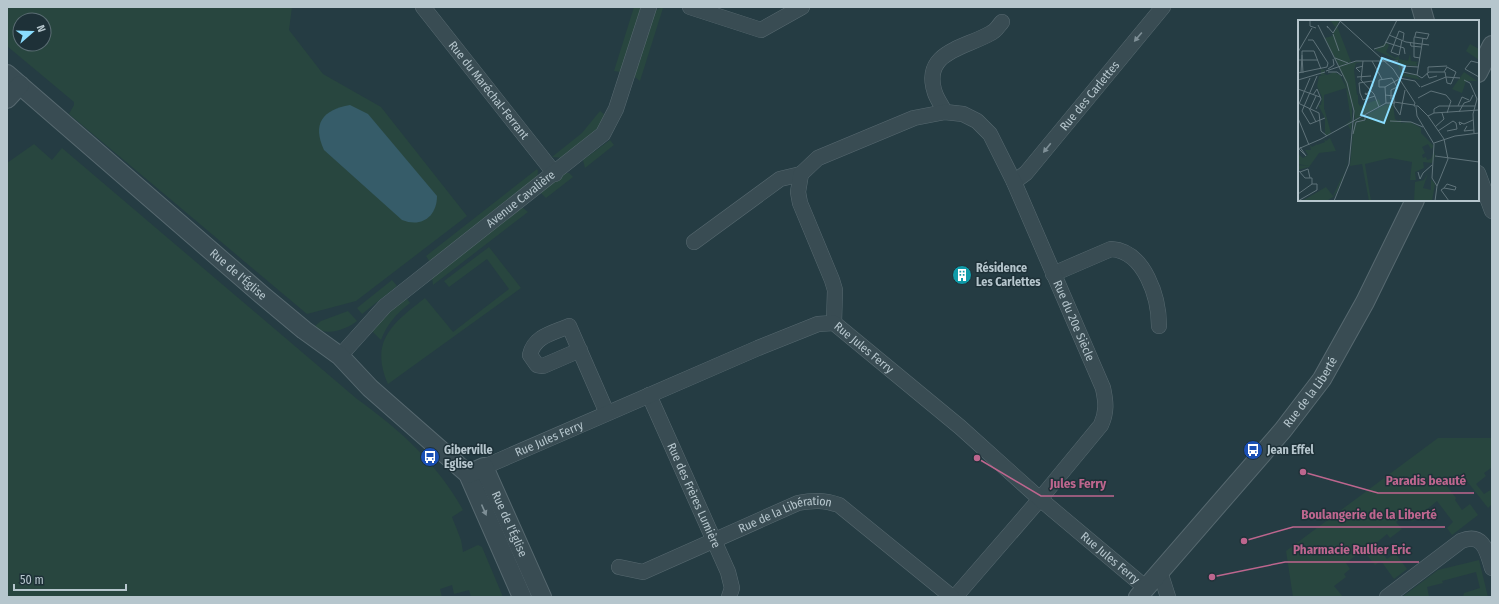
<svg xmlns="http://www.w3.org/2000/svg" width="1499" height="604" font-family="'Fira Sans Condensed',sans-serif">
  <rect width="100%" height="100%" fill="#253c43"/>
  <!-- green -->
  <g fill="#28463f" fill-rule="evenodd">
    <path d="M 7,7 L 292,7 L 289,30 L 323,74 L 381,107 L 467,216 L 356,301 L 307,314 L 69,114 L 74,105 L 74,102 L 7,46 ZM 20,20 L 44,20 L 44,44 L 20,44 Z"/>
    <polygon points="634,7 642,7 621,72 614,71"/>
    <polygon points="662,7 663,8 640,81 635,77 634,74 653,12"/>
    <polygon points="600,111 605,115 595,132 564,158 552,157 582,133"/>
    <polygon points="610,140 614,145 585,168 583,160"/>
    <path d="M 34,144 L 52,160 L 62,148 L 357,399 C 400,430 437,463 463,510 L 452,517 L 461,540 L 463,552 L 478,545 L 482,547 L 503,597 L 471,597 L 469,590 L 454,594 L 452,585 L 440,589 L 442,597 L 7,597 L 7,163 Z"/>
    <polygon points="537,169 538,171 537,178 430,262 426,256"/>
    <polygon points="564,173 569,173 573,177 546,198 541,193 542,191"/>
    <polygon points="522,207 528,212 433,285 432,277"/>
    <path d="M 489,247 L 521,288 L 388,384 C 369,341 393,323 425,298 L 453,332 L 509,289 L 487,259 L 449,287 L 444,281 Z"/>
    <polygon points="392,280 397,286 362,314 357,308"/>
    <path d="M 405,296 L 410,303 C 396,314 387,324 381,340 L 373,332 L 377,324 Z"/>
    <path d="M 348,311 L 357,321 C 347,329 325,338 315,326 L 321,321 Z"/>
    <polygon points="1438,438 1492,438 1491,468 1484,473 1486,476 1476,484 1484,494 1492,489 1492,504 1488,508 1463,476 1457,481 1455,479 1446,485 1456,498 1455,500 1462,510 1470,504 1478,515 1452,535 1447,528 1453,522 1437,501 1412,522 1406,515 1396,522 1402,529 1390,538 1387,534 1375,544 1387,559 1395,553 1407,569 1394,579 1381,561 1375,565 1363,550 1346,563 1350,569 1344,574 1346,577 1334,586 1343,597 1293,597 1286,551"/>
    <polygon points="1479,560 1488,597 1463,597 1464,593 1480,588 1476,572 1442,581 1443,583 1427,587 1429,597 1402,597 1438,570"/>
  </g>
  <!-- water -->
  <path fill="#365c69" d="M 350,105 L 368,114 L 437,196 C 437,216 422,228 402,220 L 324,150 C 312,124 322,110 350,105 Z"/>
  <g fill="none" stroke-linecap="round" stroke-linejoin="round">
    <!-- minor casing -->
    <g stroke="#576970" stroke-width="16">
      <g id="minor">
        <path id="s1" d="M 423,7 L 555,174"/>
        <polyline points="690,7 761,30 802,7"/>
        <path d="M 945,112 C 942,106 937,99 935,93 C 921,51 966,48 991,33 C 996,31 999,25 1002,22"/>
        <polyline points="1478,173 1492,211"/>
        <path id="s2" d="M 1014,182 L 1026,173 L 1163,7"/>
        <polyline points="694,242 780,179 801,174"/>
        <path d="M 1053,274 L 1111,249 C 1145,251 1159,298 1159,326"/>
        <path id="s3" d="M 834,323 L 835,290 L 832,280 L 800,203 L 798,192 L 801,174 L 818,158 L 914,118 L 945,112 L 963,114 L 977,121 L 990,134 L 1014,182 L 1103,388 C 1106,402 1107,412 1101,425 L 1040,499 L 955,597"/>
        <path d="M 580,350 L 543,366 L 537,365 L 530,355 C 534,336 553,333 569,326 L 607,413"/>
        <path id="s4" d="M 340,356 L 385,306 L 603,134 L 616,109 L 649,7"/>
        <path id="s5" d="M 649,395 L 728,572 L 732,588 L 729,597"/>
        <path id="s6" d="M 484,467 L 758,348 L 818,324 L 834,323 L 960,427 L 1040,499 L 1146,588"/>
        <path id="s7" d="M 619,567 L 643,572 L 798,503 C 814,500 824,500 839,505 L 952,597"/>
        <polyline points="1160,572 1168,597"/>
        <path d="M 1387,597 L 1461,541 C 1483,532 1487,551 1492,568"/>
      </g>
    </g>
    <!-- tertiary casing -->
    <g stroke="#576970" stroke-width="20">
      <g id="tertiary">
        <polyline points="1421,7 1425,21"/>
        <polyline points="1478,73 1492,45"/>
        <path id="s8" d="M 7,74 L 262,295 L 304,330 L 340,356 L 370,388 L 468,474 L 522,597"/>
        <polyline points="7,99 20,85"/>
        <path id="s9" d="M 468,474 L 484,467 L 542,597"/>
        <path id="s10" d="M 1138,597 L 1283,430 L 1322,379 L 1365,302 L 1415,200"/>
      </g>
    </g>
    <!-- minor -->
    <use href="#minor" stroke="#394c53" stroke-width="15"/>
    <!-- tertiary -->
    <use href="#tertiary" stroke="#394c53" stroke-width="18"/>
  </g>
  <!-- one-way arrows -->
  <defs><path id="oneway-solid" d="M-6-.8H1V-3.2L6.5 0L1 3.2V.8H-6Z"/></defs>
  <g fill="#7e8f96">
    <use href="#oneway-solid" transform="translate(1138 37) rotate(130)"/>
    <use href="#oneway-solid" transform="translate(1047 148) rotate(129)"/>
    <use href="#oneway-solid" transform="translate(484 510) rotate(66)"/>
  </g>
  <!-- icons -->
  <defs>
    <g id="building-disc" transform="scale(1)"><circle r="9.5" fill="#0f9aa8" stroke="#1e3138"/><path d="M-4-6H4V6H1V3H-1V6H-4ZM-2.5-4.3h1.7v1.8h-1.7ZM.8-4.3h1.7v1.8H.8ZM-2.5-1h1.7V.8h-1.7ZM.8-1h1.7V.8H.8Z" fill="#fff"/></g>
    <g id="bus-disc" transform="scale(1)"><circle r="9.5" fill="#1a4fb4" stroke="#1e3138"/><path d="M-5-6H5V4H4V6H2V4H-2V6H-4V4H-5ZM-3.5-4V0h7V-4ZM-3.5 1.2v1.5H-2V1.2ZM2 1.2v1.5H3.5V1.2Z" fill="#fff"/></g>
  </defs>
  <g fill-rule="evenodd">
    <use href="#building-disc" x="962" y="275"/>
    <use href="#bus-disc" x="1253" y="450"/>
    <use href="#bus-disc" x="430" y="457"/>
  </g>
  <g text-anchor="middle" stroke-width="3" stroke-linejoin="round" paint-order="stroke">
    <!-- street labels -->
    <g font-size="12" fill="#b6c6cd" stroke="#1e3138">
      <text dy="4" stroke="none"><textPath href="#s1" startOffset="106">Rue du Maréchal-Ferrant</textPath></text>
      <text dy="4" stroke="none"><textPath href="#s2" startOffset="115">Rue des Carlettes</textPath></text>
      <text dy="4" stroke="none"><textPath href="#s4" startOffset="240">Avenue Cavalière</textPath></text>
      <text dy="4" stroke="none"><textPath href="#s8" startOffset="306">Rue de l'Église</textPath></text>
      <text dy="4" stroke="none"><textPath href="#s3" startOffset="572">Rue du 20e Siècle</textPath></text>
      <text dy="4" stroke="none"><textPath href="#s6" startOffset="418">Rue Jules Ferry</textPath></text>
      <text dy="4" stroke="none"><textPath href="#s10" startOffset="268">Rue de la Liberté</textPath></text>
      <text dy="4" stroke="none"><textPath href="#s6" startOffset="71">Rue Jules Ferry</textPath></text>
      <text dy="4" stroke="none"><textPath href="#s5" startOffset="110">Rue des Frères Lumière</textPath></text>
      <text dy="4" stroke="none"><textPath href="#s7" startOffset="179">Rue de la Libération</textPath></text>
      <text dy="4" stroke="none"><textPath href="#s9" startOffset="80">Rue de l'Église</textPath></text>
      <text dy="4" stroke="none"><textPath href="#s6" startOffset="742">Rue Jules Ferry</textPath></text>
    </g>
    <!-- poi labels -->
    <g font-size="12" font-weight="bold" fill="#b6c6cd" stroke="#1e3138" text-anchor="start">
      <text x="976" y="272">Résidence<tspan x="976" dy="14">Les Carlettes</tspan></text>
      <text x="444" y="454">Giberville<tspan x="444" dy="14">Eglise</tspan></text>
      <text x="1267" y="454">Jean Effel</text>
    </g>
  </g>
  <!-- overview -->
  <g transform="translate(1298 20)">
    <rect width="181" height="181" fill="#253c43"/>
    <path d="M 32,0 L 41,1 L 39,6 L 53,42 L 41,46 L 27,18 L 34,16 L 38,8 ZM 88,23 L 91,25 L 88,32 L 97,38 L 101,36 L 101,39 L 110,41 L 112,34 L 113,41 L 121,42 L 118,43 L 120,46 L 103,45 L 102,47 L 106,54 L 118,55 L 123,60 L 104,56 L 100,46 L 101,41 L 77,30 ZM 172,24 L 181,29 L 181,40 L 168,31 ZM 62,41 L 64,42 L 58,43 L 56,50 L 59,75 L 62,74 L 60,75 L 60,83 L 62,86 L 67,84 L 66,80 L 68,84 L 81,79 L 83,85 L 57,100 L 56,88 L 41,46 ZM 23,49 L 27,50 L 26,54 L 29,55 L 36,52 L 42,55 L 48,67 L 52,77 L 54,86 L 54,101 L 46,106 L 53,100 L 48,68 L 26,75 L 26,88 L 33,113 L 30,115 L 27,115 L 27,98 L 20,85 L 23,85 L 24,77 L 19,66 L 21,56 L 27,55 L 23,55 ZM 166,52 L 179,61 L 168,61 L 164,73 L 154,69 ZM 95,83 L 97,99 L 100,101 L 103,99 L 103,103 L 112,102 L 123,108 L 123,113 L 136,126 L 133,129 L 130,124 L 124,127 L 127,133 L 124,135 L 125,138 L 128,137 L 129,140 L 133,139 L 136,131 L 137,136 L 134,143 L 125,142 L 126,148 L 117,152 L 118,160 L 112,160 L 114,142 L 92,138 L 67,144 L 73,181 L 71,181 L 64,144 L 52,146 L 56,101 L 67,97 L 66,100 L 58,101 L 57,103 L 57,106 L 60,101 L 67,101 L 68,96 L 69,100 L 70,94 L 85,86 ZM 54,102 L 48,146 L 40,170 L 35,177 L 30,180 L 4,181 L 28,167 L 35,176 L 47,150 L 53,111 L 50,105 ZM 32,118 L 38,131 L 21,133 L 11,147 L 0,150 L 0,145 L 11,146 L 0,144 L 0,134 L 5,138 L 10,135 L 7,130 L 13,130 L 12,125 L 14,127 L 18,125 L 17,123 L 19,125 L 27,122 L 26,119 L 28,121 ZM 130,153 L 125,168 L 133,170 L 133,159 L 137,164 L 134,181 L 116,181 L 117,162 L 126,160 Z" fill="#28463f"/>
    <path fill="none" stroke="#5f737a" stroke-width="1" d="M 12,0 L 12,6 L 18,8M 41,0 L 95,49 L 117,83 L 116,86 L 120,86 L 130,96 L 146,119 L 150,139 L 139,166 L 137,181M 114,0 L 133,0M 20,5 L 49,63 L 56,91 L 51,144 L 36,181M 30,8 L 29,6 L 35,13 L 43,0M 35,14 L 41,31M 91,15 L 108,22 L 131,25M 117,17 L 129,19 L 131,14 L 118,12 L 117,16 L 116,18 L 116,37 L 122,38M 104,20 L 101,35 L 93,32 L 101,11 L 106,13 L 105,20M 87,22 L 106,28 L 107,34M 112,22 L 113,26 L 123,27M 76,29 L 86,26 L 99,0M 0,32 L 14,8M 4,35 L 4,31 L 16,31 L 23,49M 37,38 L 50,43M 0,40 L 20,40M 65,41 L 63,60 L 76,74 L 81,87M 74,41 L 84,59M 181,43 L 173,41 L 167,49 L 181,57M 30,49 L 36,45 L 35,39M 28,51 L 58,41 L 100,41M 30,52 L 39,52 L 44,56M 62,52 L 58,48 L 65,46M 146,52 L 149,47 L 158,52 L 153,64 L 149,63M 0,53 L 29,47 L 30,43 L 15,20 L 10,20M 3,53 L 4,35 L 5,53M 129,53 L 131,58 L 139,56M 130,53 L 130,47 L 149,46M 119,55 L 105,52 L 104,46 L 120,47M 19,56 L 4,91 L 12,104 L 27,98M 59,57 L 73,56M 101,58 L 117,61 L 122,67M 124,58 L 119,55 L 125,18M 124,58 L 131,52 L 147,52 L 149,63M 0,60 L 27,52M 166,60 L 172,63 L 179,79 L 175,94 L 176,113M 87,67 L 81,67 L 81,60 L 94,58 L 99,67 L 93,70 L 93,79M 123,67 L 148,57 L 162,58M 0,69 L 22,77M 69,74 L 67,73 L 68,75 L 69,74 L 72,70 L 73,68 L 75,66 L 74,61 L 61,63 L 62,73 L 65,80 L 77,76M 15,75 L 19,69 L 23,79 L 18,89M 87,75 L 96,76 L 96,86 L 102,95 L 107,70M 120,78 L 133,71 L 148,75 L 153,81 L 149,93M 96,82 L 116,85M 0,83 L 21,93 L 23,111 L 29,116M 88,83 L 87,67 L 101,59M 1,84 L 12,58M 160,86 L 164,77 L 171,80M 118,87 L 119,96 L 136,124 L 134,158 L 139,166M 11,88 L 18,102M 12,89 L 18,76M 161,92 L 166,83 L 172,81 L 175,75M 136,93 L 136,89 L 141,86 L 177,86M 130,96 L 136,93 L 181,90M 0,98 L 11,125M 92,101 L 113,102 L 125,107M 164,103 L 162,105 L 161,102 L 166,104 L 175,100M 169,106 L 166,111 L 176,110M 137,107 L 146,99 L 144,93M 140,111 L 155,101M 149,111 L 159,109 L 158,103 L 155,101M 55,114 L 58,102 L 67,100 L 67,95M 136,123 L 157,116 L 181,113M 0,129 L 23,119 L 88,83 L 97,83M 1,129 L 8,136 L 2,127M 137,136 L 181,142M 2,152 L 10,149 L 12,158M 120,152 L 122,159 L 125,153 L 134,145M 143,170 L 146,168 L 157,170 L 158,167 L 149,164 L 146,168M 143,170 L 151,181M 0,174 L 14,164 L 14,158 L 7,158 L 1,151M 0,181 L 19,170 L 19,164 L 14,164M 20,181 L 36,181"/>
    <path fill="#8addfe" fill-opacity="0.15" stroke="#8addfe" stroke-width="2" d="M 84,38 L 107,46 L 86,103 L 63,95 Z"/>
    <rect width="181" height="181" fill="none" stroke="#b6c6cd" stroke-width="2"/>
  </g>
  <!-- callouts -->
  <path fill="none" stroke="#bd668e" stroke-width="1.5" d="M1303 472L1378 493H1474M977 458L1041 496H1114M1244 541L1293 527H1445M1212 577L1285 562H1419"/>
  <g fill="#bd668e" stroke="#1e3138" stroke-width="1.5">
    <circle cx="1303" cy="472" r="4"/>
    <circle cx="977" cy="458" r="4"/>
    <circle cx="1244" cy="541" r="4"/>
    <circle cx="1212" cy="577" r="4"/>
  </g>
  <g font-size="13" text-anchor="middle" font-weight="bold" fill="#bd668e" stroke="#1e3138" stroke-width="3" stroke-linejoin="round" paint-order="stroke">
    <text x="1426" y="485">Paradis beauté</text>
    <text x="1078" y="488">Jules Ferry</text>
    <text x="1369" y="519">Boulangerie de la Liberté</text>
    <text x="1352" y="554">Pharmacie Rullier Eric</text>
  </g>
  <!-- border -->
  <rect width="1499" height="604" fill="none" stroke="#b6c6cd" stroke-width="16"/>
  <!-- north arrow -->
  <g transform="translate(32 32) rotate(70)"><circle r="19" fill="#1e3138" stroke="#5b6d74"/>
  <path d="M0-3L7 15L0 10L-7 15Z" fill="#8addfe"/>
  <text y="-6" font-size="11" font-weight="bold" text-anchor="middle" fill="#b6c6cd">N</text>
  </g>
  <!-- scale -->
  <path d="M14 584v6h112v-6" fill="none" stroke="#b6c6cd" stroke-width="2"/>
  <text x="20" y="584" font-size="12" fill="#b6c6cd" stroke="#1e3138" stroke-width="3" paint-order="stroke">50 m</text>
</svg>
